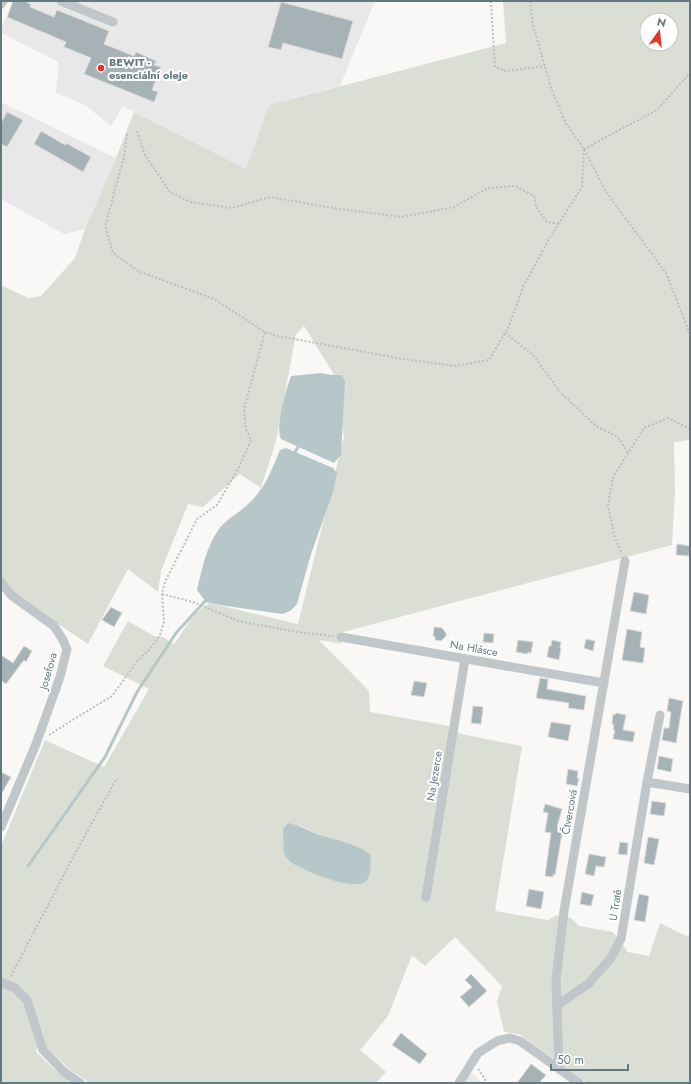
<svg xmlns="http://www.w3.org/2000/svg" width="691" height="1084" font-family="Jost,sans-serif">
  <rect width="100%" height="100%" fill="#f9f8f6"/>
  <!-- built -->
  <g fill="#e7e8e7">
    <polygon points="13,1 375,1 340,86 269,105 246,169 134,112 123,106 111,126 85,105 56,93 59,62 1,33 1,26 7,17"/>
    <polygon points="1,102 116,158 85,229 64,234 1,199"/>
    <polygon points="470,1072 483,1083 463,1083"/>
  </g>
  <!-- green -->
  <path fill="#daded5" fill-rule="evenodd" d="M 503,1 L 690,1 L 690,440 L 674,442 L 675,491 L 672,545 L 343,632 L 341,637 L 341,644 L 319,640 L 369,691 L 370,712 L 449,726 L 461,734 L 522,746 L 495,911 L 548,920 L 557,915 L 571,918 L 579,926 L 613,932 L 628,952 L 649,956 L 660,923 L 686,936 L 690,935 L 690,1083 L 587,1083 L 519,1034 L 504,1032 L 497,1001 L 502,986 L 455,937 L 425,966 L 412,955 L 388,1016 L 360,1050 L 386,1072 L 376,1083 L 89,1083 L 68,1068 L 45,1046 L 42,1029 L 36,1052 L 54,1069 L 71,1083 L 1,1083 L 1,846 L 45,740 L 104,767 L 149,689 L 103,666 L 128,621 L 154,636 L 163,637 L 174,644 L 194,615 L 209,603 L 298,624 L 344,437 L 333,373 L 304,326 L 296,334 L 276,441 L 261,488 L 240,474 L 203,507 L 188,504 L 161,571 L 158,592 L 128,569 L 88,644 L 14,594 L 1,576 L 1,285 L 28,298 L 41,296 L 75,258 L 85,229 L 116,158 L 134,112 L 246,169 L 269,105 L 506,43 ZM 647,20 L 671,20 L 671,44 L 647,44 ZM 299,825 L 315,833 L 336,840 L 334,881 Z"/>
  <!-- water -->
  <g fill="#b7c7c9">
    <path d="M 321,373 L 331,375 L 342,375 L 345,381 L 341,455 L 334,463 L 281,439 C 275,428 286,389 291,376 Z"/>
    <path d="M 286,448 L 333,468 L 337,473 L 333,492 L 311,554 L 297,604 L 290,611 L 282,614 L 220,605 L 206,602 L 197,590 C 202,569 206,547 219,529 C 227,518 240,513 249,503 C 265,489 272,469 280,450 Z"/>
    <path d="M 288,823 C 299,825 307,830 317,834 C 335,840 355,843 370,854 C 371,862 372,875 366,881 C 353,892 305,871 292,863 C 289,861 286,857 284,854 L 283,829 Z"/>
  </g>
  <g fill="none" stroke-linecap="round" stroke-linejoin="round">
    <!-- stream -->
    <g stroke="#b7c7c9" stroke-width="3">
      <polyline points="294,454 298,447"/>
      <polyline points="28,866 105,757 137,692 176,633 208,598"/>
    </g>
  </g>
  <!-- building -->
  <g fill="#a7b2b6" stroke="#dbdad9">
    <polygon points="13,1 28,1 27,3 31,4 30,7 54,17 57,10 109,31 104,44 134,56 136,52 156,61 154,65 161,67 152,90 158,92 154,102 84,74 91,58 64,47 66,42 7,17"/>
    <polygon points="281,2 353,21 342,59 283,43 281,50 268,47"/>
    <polygon points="7,112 23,120 7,147 1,144 1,123"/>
    <polygon points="41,131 65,145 66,143 91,157 83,172 34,144"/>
    <polygon points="677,544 690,546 689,556 676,555"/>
    <polygon points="634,592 649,595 646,614 630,611"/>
    <polygon points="111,607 122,613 114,627 102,620"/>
    <polygon points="434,627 442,628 446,633 446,636 441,641 435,640 435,637 433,636"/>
    <polygon points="627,629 642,632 640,647 645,648 643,663 622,660"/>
    <polygon points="484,633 494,634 493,643 483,642"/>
    <polygon points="586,639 595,641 593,651 584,648"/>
    <polygon points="518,640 533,642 531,653 528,652 527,654 516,652"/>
    <polygon points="552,640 561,642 560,648 561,648 559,660 547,657 549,646 551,646"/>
    <polygon points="24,646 32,651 26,662 24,660 6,684 1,680 1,655 13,663"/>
    <polygon points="540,678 548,679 547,689 586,696 584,710 568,708 569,703 536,698"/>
    <polygon points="414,681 427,683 424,697 411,695"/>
    <polygon points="669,698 683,701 676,743 662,740 664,728 669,728 671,712 667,711"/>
    <polygon points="473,706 483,707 481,724 471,723"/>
    <polygon points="616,713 626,715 623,730 635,732 633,742 613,739 615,730 613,730 614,725 612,724 613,714 615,715"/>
    <polygon points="551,722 571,725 568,741 548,737"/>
    <polygon points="659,756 673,759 671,772 657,769"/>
    <polygon points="568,769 578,771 577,778 579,778 577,786 566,784"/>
    <polygon points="1,772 11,777 1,795"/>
    <polygon points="652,801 666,803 664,816 650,814"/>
    <polygon points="545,804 562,809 557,827 563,828 555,875 553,874 553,877 545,876 551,833 545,832 548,813 543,812"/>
    <polygon points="648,837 659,839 654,865 644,863"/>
    <polygon points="620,842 628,843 627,855 618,854"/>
    <polygon points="589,854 606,857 604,867 596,866 594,876 585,874"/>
    <polygon points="529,889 544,892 541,909 526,906"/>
    <polygon points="582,892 594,895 591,906 580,904"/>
    <polygon points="639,894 649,896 645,922 634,920"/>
    <polygon points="471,974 487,991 469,1007 460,997 472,987 465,980"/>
    <polygon points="401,1033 427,1054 420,1064 392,1045"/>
    <polygon points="531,1064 546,1075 539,1083 517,1083"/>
  </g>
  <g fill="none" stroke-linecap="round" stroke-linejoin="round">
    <!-- path -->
    <g stroke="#babfc1" stroke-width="2" stroke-dasharray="2 2" stroke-linecap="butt">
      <polyline points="491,1 495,67 506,71 545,66"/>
      <polyline points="530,1 533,25 551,88 566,124 584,149 606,192 666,273 690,334"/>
      <polyline points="137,131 145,155 170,192 190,202 232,208 270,197 339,209 402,217 454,207 488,188 515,186 534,196 536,207 547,222 558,224"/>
      <polyline points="127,134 124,157 105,226 113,253 138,271 214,299 265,332 278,336 403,359 456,366 489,360 509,326 523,287 549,239 582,187 584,149"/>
      <polyline points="584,149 657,110 690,73"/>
      <polyline points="505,333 533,355 560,392 596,426 618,437 628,453"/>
      <polyline points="621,552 614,535 608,504 613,477 644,428 668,418 690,429"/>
      <polyline points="162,594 193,602 238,621 297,632 333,636"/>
      <polyline points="49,735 71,721 112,696 138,660 150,649 160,635 164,622 162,594 165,582 197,519 217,505 239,467 251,440 246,429 244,409 265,332"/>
      <polyline points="11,976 73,857 117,778"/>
      <polyline points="478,1069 485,1079 485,1083"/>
    </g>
    <!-- street -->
    <g stroke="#c0c6c9" stroke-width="9">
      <polyline points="61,1 113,22"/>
      <polyline points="1,4 3,1"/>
      <polyline points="1,582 11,595 54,626 63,640 67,649 60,677 36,744 1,827"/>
      <polyline points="341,637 604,683"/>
      <polyline points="647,782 690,789"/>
      <polyline points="426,897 465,659"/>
      <polyline points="1,982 15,988 27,1000 43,1050 64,1072 80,1083"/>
      <polyline points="556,1006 588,984 611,958 621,939 647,782 660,715"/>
      <polyline points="559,1069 556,980 564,911 625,561"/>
      <polyline points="459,1083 478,1053 497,1041 510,1038 520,1041 579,1083"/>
    </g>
  </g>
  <!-- markers -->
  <circle fill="#e5362a" stroke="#fff" stroke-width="1.5" cx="101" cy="68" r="4"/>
  <g text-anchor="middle" stroke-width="4" stroke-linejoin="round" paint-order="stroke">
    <!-- poi labels -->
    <g font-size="11" font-weight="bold" fill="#647a82" stroke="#fff" text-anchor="start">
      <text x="109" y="66">BEWIT -<tspan x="109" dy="13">esenciální oleje</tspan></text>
    </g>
    <!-- street labels -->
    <g font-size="11" fill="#647a82" stroke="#fff">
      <text transform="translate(474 648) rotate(10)" y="4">Na Hlásce</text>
      <text transform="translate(48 671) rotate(-74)" y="4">Josefova</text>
      <text transform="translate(434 776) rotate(-81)" y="4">Na Jezerce</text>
      <text transform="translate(569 812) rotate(-80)" y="4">Čtvercová</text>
      <text transform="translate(615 905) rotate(-81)" y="4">U Tratě</text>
    </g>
  </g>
  <!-- border -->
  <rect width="691" height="1084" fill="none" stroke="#647a82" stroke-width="4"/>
  <!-- north arrow -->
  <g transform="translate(659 32) rotate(15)"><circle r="19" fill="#ffffff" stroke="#c1cacd"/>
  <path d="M0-3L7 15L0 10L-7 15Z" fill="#e5362a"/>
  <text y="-6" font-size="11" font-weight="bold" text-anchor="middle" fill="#647a82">N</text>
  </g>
  <!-- scale -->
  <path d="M551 1064v6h77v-6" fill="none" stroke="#647a82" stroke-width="2"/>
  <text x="557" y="1064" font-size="12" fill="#647a82" stroke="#ffffff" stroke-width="3" paint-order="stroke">50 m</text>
</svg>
